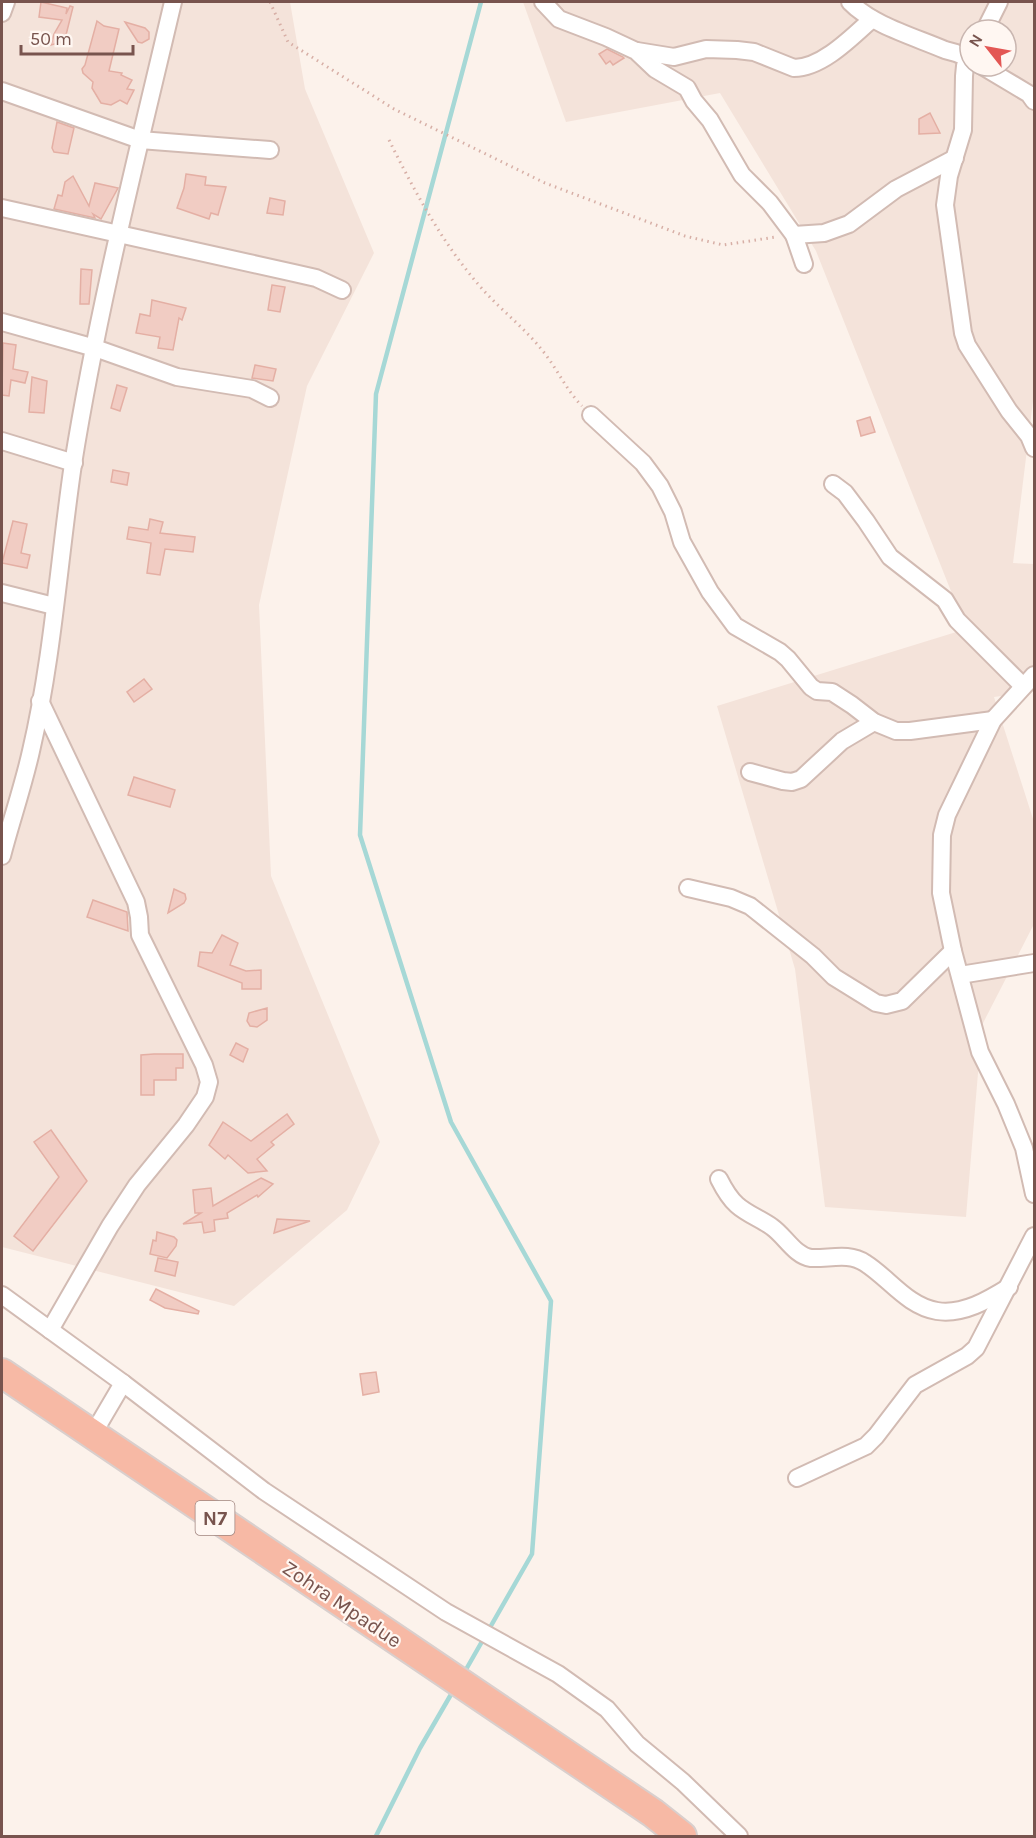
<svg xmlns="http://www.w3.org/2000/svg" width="1036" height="1838" font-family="Karla,sans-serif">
  <rect width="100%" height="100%" fill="#fcf2eb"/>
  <!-- residential -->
  <g fill="#f4e3da" fill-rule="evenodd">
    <polygon points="2,2 290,2 305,89 374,253 307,386 259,605 271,876 380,1142 347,1210 234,1306 2,1247"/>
    <path d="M 523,2 L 1034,2 L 1034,393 L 1013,563 L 1034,564 L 1034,691 L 994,697 L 1034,822 L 1034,924 L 982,1025 L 966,1217 L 825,1207 L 795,969 L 717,706 L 966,629 L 816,251 L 720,93 L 566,122 ZM 970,30 L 1006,30 L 1006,66 L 970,66 Z"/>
  </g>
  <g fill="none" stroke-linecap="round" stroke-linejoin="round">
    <!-- stream -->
    <g stroke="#a6d8d6" stroke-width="4.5">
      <polyline points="464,1673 532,1554 551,1301 451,1122 360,835 376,394 481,2"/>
      <polyline points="376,1836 420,1748 453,1691"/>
    </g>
  </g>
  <!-- building -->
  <g fill="#f1ccc3" stroke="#e4afa4" stroke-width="1.5">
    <polygon points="41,2 67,8 66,14 70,6 73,7 65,39 62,42 51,45 54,34 62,20 39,17"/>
    <polygon points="97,21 104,26 119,29 109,71 122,73 121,75 132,80 127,89 134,90 127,104 120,100 111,105 101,103 92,88 93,82 83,73 82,69 85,65"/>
    <polygon points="125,22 145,28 149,32 149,39 142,43 138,42"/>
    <polygon points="607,49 623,57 624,58 613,65 610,61 606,64 599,54"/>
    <polygon points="930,113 940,133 919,134 919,119"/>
    <polygon points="57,122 74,128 68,154 54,152 52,148"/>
    <polygon points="186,174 206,177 205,185 226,187 218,215 211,213 209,219 177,208 184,188"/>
    <polygon points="73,176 89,206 95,183 118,188 101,219 93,214 95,218 54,209 58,195 62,196 65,182"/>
    <polygon points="270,198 285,201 283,215 267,213"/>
    <polygon points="81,269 92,270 89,304 80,304"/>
    <polygon points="272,285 285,287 280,312 268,310"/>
    <polygon points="152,300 186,308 182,320 179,318 173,350 158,348 160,337 136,333 140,314 150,316"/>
    <polygon points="3,343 16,345 13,369 28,372 25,383 11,380 9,396 2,395"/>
    <polygon points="255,365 276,369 273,381 252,378"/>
    <polygon points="32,377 47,381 44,413 29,412"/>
    <polygon points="117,385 127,388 120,411 111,408"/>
    <polygon points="870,417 875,432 861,436 857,421"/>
    <polygon points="113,470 129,473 127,485 111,482"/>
    <polygon points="150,519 163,522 160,533 195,537 193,552 165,549 160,575 147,573 151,543 127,539 129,527 148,530"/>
    <polygon points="13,521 27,524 21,553 30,555 27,568 2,563"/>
    <polygon points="144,679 152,689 134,702 127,692"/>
    <polygon points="134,777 175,790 170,807 128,795"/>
    <polygon points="174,889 185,894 186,899 184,903 168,913"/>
    <polygon points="93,900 127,912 128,931 87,917"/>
    <polygon points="222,935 238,943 230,965 246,971 261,970 261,989 242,989 242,983 198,966 200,952 212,953"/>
    <polygon points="267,1008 267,1020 257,1027 250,1026 247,1021 249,1013"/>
    <polygon points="236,1043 248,1049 243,1062 230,1055"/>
    <polygon points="154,1054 183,1054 183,1068 176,1068 176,1080 154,1080 154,1095 141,1095 141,1055"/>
    <polygon points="287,1114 294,1124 271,1142 274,1145 257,1159 267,1171 248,1173 228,1155 225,1159 209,1145 223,1122 251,1141"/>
    <polygon points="51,1130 87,1181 33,1251 14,1236 59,1177 34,1142"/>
    <polygon points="261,1178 273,1184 258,1197 257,1195 227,1213 228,1218 214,1220 215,1231 204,1233 202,1222 183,1224 201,1213 195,1213 193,1190 211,1188 213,1206"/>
    <polygon points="277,1219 310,1221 274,1233"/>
    <polygon points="157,1232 174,1237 177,1240 176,1246 167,1258 150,1254 153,1240 156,1241"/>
    <polygon points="158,1258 178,1262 175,1276 155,1271"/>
    <polygon points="156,1289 199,1311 198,1314 165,1308 150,1300"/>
    <polygon points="376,1372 379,1392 363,1395 360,1374"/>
  </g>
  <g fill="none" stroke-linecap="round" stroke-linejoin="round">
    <!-- minor casing -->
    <g stroke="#d2bbb3" stroke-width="20">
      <g id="minor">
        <polyline points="543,2 559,19 606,37 636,51 655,69 687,88 694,101 710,120 742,175 770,203 794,235 804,264"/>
        <path d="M 850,2 C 872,25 915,37 945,50 L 956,53 L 970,59"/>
        <polyline points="2,13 6,2"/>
        <polyline points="985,30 999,2"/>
        <path d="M 637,51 L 674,57 L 706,49 L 737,50 L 754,52 L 794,68 C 822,68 852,37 872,19"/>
        <polyline points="970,57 965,66 964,76 963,130 949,176 945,205 963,333 967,345 1009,411 1029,436 1034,448"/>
        <polyline points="982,66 1029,94 1034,101"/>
        <polyline points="2,91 140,140 270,150"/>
        <polyline points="2,208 294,273 316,278 342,290"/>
        <polyline points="794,235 824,233 849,224 896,189 955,158"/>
        <polyline points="2,322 95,348 177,377 252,389 270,398"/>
        <polyline points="591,415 643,463 660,486 673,512 682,542 710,592 735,626 780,652 788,659 811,687 817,691 832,692 852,705 874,722 896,731 910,731 993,720"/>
        <polyline points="2,441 74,463"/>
        <polyline points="833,484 845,493 866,521 890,557 945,600 957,620 1023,686"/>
        <polyline points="2,593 54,606"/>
        <polyline points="1034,675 993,720 947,815 942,835 941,893 953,951 980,1052 1006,1104 1024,1148 1034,1194"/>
        <polyline points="40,701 136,902 139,917 140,935 204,1065 209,1082 205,1097 186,1125 137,1185 110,1226 50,1330"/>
        <polyline points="750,772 783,781 792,782 801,779 842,741 874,722"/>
        <path d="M 2,856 C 11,821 23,787 31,751 C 53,657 59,559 73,464 C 98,308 137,155 173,2"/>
        <polyline points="688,888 731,898 750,906 813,956 834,977 876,1003 886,1005 902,1001 953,951"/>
        <polyline points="960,975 1034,963"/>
        <path d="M 719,1179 C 724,1189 729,1198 737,1205 C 747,1214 761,1219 772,1227 C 785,1236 795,1256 811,1258 C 829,1259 849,1252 865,1263 C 889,1278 907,1306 937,1311 C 963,1315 988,1300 1009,1287"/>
        <polyline points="2,1295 123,1383 264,1491 446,1612 558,1674 607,1709 637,1744 683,1782 739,1836"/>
        <polyline points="93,1434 123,1383"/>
        <polyline points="797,1478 866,1446 876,1436 915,1385 967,1356 976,1348 1034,1236"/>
      </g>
    </g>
    <!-- trunk casing -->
    <g stroke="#d9cfcd" stroke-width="32">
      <polyline id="trunk" points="2,1373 653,1813 682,1836"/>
    </g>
    <!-- path -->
    <g stroke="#d7afa6" stroke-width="3" stroke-dasharray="1.5 4.5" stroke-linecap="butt">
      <polyline points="270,2 288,42 394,109 545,183 685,236 723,245 776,237"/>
      <path d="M 389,140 C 414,190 441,241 478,284 C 498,308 523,326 542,350 C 557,368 566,390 582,406"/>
    </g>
    <!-- minor -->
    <use href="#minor" stroke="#fff" stroke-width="16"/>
    <!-- trunk -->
    <use href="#trunk" stroke="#f7b9a5" stroke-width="28"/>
  </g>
  <g text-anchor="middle" stroke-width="4.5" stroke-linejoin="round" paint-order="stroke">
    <!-- shield labels -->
    <rect fill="#fff7f2" stroke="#a0857f" stroke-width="1.5" x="195.5" y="1501" width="39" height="34" rx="4.5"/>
    <g font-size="20" font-weight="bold" fill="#78544e">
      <text x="215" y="1525">N7</text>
    </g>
    <!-- street labels -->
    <g font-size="21" fill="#78544e" stroke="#fff7f2">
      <text transform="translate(342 1604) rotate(34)" y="7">Zohra Mpadue</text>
    </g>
  </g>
  <!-- border -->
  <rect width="1036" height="1838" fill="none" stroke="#78544e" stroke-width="6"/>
  <!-- north arrow -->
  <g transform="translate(988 48) rotate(301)"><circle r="28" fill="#fff7f2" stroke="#c9b6b0" stroke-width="1.5"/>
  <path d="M0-4.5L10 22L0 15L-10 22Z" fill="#e35754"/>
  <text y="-9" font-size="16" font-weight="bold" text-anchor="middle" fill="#78544e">N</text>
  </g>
  <!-- scale -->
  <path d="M21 45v9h112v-9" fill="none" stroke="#78544e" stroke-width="3"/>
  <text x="30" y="45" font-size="18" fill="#78544e" stroke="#fff7f2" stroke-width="4.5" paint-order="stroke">50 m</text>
</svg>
